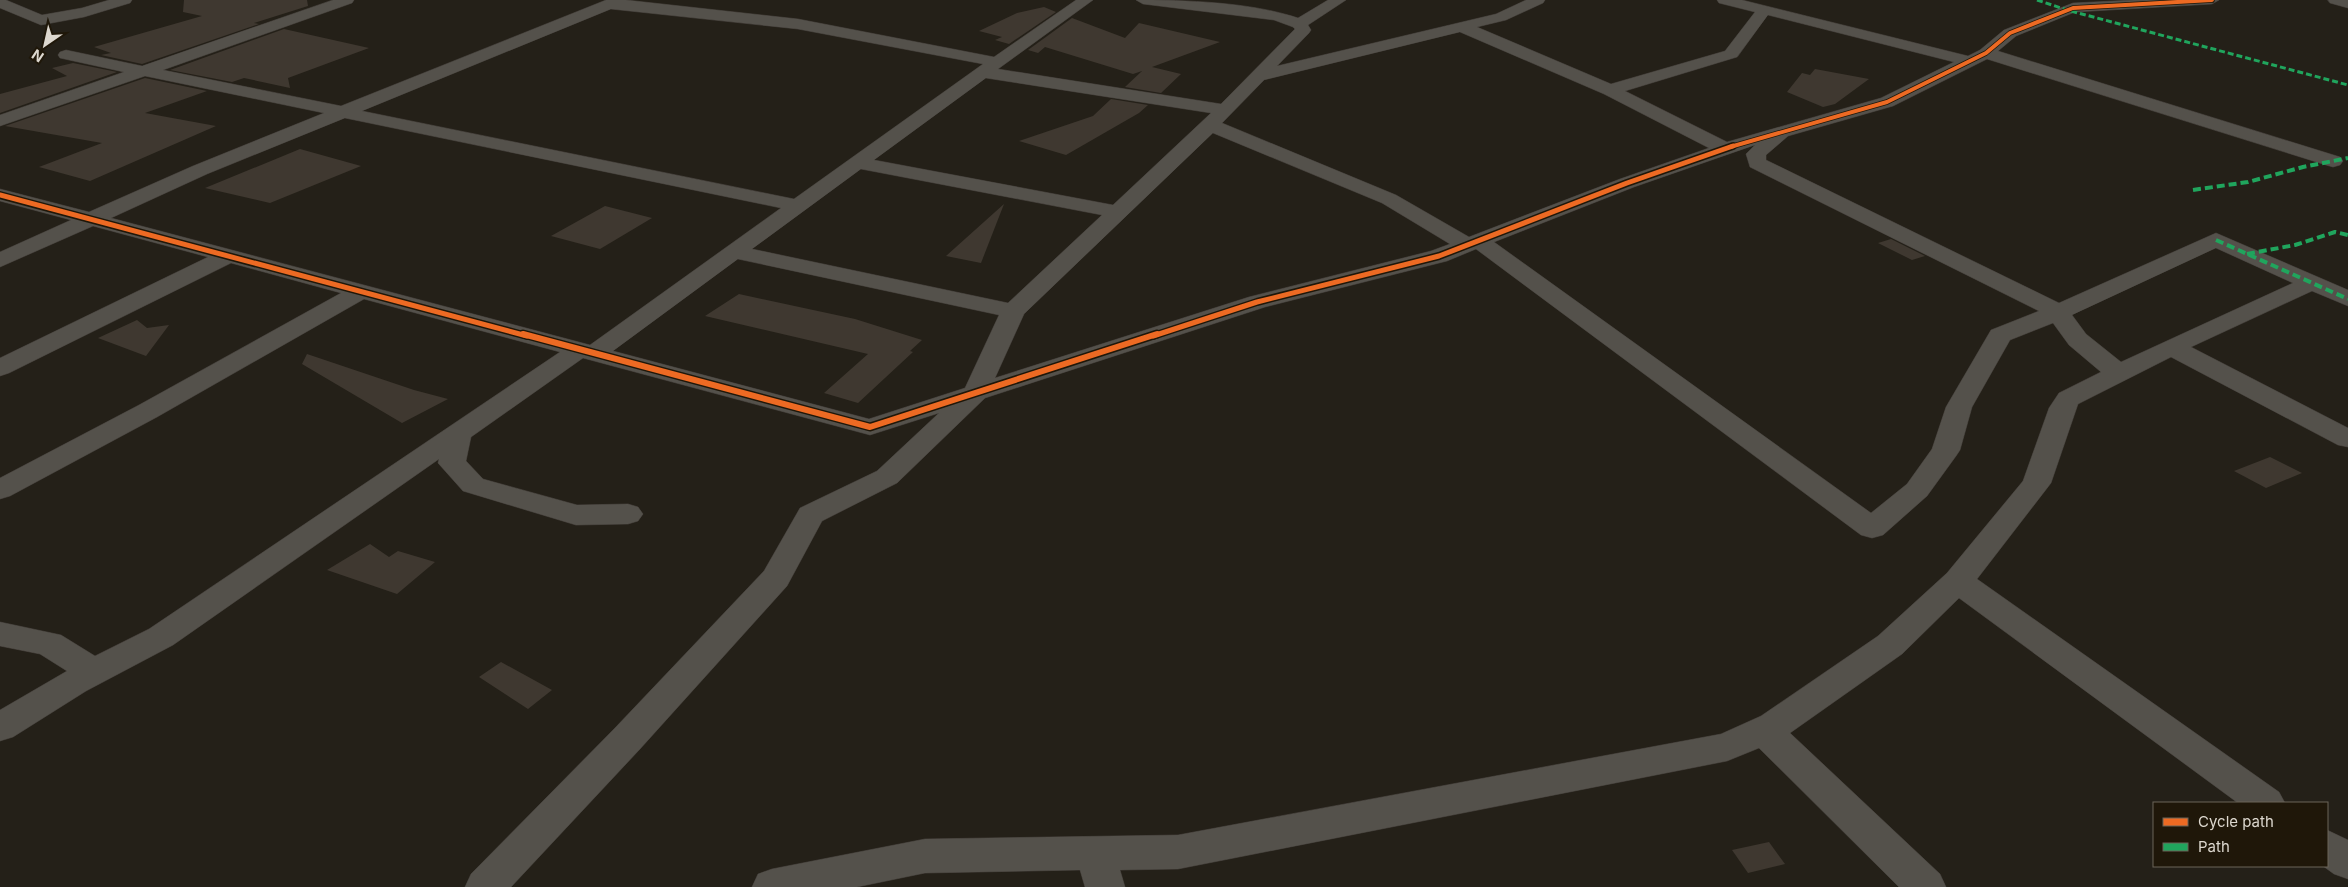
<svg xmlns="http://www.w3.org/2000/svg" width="2348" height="887" font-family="Inter,sans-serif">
  <rect width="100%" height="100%" fill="#242018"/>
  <!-- building -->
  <g fill="#3f3830">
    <polygon points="184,0 307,0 308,6 254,23 259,24 142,64 101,55 111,53 94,47 202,16 183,12"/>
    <polygon points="1044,7 1056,12 1009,44 995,40 1002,37 979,31 1017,13"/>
    <polygon points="1072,18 1125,38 1139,23 1220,42 1152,67 1181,74 1161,93 1125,87 1142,71 1133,74 1045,47 1038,53 1028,50"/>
    <polygon points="284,29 369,48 288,78 290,88 244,78 232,82 170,70"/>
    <polygon points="73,63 117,72 0,113 0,94 67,76 52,68"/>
    <polygon points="1815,69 1869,79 1835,104 1823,107 1787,92 1802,73 1810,75"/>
    <polygon points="145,78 207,91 145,113 216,126 90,181 39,167 102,143 5,126"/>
    <polygon points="1111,99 1148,105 1139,113 1066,155 1019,141 1093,116"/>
    <polygon points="300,149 361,166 270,203 205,188"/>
    <polygon points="1004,204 981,263 946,256"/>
    <polygon points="605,206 652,218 600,249 551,236"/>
    <polygon points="1891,239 1925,256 1912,260 1878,243"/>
    <polygon points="739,294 855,319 922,340 910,351 913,352 858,403 824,393 868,354 705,316"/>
    <polygon points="137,320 147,328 169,325 146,356 98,338"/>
    <polygon points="307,354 414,390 448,399 402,423 302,364"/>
    <polygon points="2270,457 2302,473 2266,488 2234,471"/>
    <polygon points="370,544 389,557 398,551 435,562 397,594 327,570"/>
    <polygon points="501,662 552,690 528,709 479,677"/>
    <polygon points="1769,842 1785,864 1748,873 1732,850"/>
  </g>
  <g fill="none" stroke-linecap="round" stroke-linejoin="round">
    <!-- minor casing -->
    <g stroke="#3f3a35" stroke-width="1">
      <g id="minor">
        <polygon points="0,0 6,0 42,15 82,8 109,0 132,0 130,3 84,17 41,25 0,8"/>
        <path d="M 333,0 L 354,0 L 352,3 L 163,70 L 341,106 L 606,0 L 626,0 L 798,19 L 994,57 L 1076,0 L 1093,0 L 998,69 L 1221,104 L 1295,29 L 1293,27 L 1274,20 L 1143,4 L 1136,0 C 1186,0 1250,2 1298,18 L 1328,0 L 1346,0 L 1308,25 L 1311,30 L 1309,33 L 1277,66 L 1496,14 L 1526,0 L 1545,0 L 1543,3 L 1506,20 L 1477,27 L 1611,84 L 1725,51 L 1755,12 L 1719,3 L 1717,0 L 1742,0 L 1968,56 L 1980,50 L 2004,30 L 2073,3 L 2134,0 L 2219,0 L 2212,4 L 2075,12 L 2016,36 L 1998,51 L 2340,157 L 2343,161 L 2340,165 L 2333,167 L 2326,165 L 1987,59 L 1893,106 L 1788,136 L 1766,155 L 1766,160 L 2059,303 L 2216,233 L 2348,290 L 2348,306 L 2312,291 L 2191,347 L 2348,428 L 2348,447 L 2338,445 L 2171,357 L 2078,404 L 2051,483 L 1977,579 L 2279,792 L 2285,803 L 2238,803 L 1959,598 L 1902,654 L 1790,733 L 1940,874 L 1946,887 L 1899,887 L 1759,748 L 1727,761 L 1178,869 L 1120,870 L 1125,887 L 1085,887 L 1080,870 L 925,873 L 857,887 L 752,887 L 758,874 L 772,869 L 925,839 L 1178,835 L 1721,734 L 1761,716 L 1878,636 L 1947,573 L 2023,481 L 2049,408 L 2059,393 L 2101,372 L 2069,345 L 2053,323 L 2010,340 L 1972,407 L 1960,450 L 1956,456 L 1927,496 L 1883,535 L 1872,538 L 1861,535 L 1476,249 L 1447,261 L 1265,307 L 985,398 L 897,483 L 822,521 L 787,586 L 640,749 L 511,887 L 465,887 L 471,874 L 614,729 L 764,571 L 800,508 L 877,471 L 939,413 L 870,435 L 583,358 L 471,437 L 466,461 L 483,479 L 577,505 L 628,504 L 638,507 L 643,514 L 638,521 L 628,524 L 576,525 L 566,522 L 463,491 L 438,463 L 439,459 L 173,645 L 86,691 L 13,737 L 0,741 L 0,710 L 67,671 L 40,654 L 0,646 L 0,622 L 61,635 L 95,656 L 149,629 L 560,352 L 364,299 L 157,417 L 10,496 L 0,499 L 0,478 L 139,405 L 341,293 L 231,263 L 9,373 L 0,376 L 0,358 L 208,257 L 93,226 L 0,267 L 0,252 L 71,220 L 0,201 L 0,189 L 89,212 L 193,166 L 324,113 L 145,76 L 0,126 L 0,115 L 124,72 L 60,58 L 58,55 L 60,52 L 66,50 L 142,66 ZM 611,9 L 798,29 L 983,64 L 794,199 L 362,111 ZM 1768,15 L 1954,62 L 1881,98 L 1727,142 L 1625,91 L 1737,57 ZM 1460,32 L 1604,94 L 1709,148 L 1620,179 L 1469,237 L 1396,195 L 1222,123 L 1264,80 ZM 986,78 L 1211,113 L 1113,205 L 874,160 ZM 345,118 L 781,208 L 590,345 L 111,218 L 207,174 ZM 1213,133 L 1382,203 L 1450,244 L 1431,251 L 1249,297 L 995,378 L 1024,314 ZM 1755,145 L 1746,154 L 1750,167 L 2039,311 L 1991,330 L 1946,407 L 1932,449 L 1907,484 L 1871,513 L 1494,242 L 1634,187 ZM 861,169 L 1102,215 L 1008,303 L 752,249 ZM 2216,248 L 2293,283 L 2121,362 L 2086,334 L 2072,315 ZM 738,259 L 999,315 L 965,388 L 869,419 L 613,351 Z"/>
        <polygon points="2328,0 2348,0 2348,8 2330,3"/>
        <polygon points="2327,830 2348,840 2348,879 2334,874 2323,866 2327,866"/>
      </g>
    </g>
    <!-- minor -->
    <use href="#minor" fill="#54514b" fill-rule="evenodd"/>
    <!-- quiet-far1 -->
    <polyline stroke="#20a55d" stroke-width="3" stroke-dasharray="6 3" stroke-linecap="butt" points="2037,0 2067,10 2348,85"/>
    <!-- quiet -->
    <g stroke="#20a55d" stroke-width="4" stroke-dasharray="8 4" stroke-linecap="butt">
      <polyline points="2193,190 2248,182 2303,167 2348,158"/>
      <polyline points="2216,240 2348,299"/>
      <polyline points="2247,254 2295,245 2335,232 2348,235"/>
    </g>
    <!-- cycleway-far2 casing -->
    <g stroke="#1f1709" stroke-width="5.5">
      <polyline id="cycleway-far2" points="1730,147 1887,102 1986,53 2010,33 2073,8 2212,0"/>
    </g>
    <!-- cycleway-far1 casing -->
    <g stroke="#1f1709" stroke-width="8">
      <g id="cycleway-far1">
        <polyline points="0,195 527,336"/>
        <polyline points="1153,336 1257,302 1439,256 1627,183 1733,146"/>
      </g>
    </g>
    <!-- cycleway casing -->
    <g stroke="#1f1709" stroke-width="9">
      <polyline id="cycleway" points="523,334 870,427 1157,334"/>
    </g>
    <!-- cycleway-far2 -->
    <use href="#cycleway-far2" stroke="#ed6a23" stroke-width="4"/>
    <!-- cycleway-far1 -->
    <use href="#cycleway-far1" stroke="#ed6a23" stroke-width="5"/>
    <!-- cycleway -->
    <use href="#cycleway" stroke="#ed6a23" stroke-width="6"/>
  </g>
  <!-- legend -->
  <rect x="2153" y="802" width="175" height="65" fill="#1f1709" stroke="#6b6458"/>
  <rect x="2163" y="818" width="25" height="8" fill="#ed6a23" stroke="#6b6458"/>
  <text x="2198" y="827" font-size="15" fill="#ddd8cf">Cycle path</text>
  <rect x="2163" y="843" width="25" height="8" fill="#20a55d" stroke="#6b6458"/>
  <text x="2198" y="852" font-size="15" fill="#ddd8cf">Path</text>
  <!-- north arrow -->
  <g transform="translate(45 45) rotate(214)" stroke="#1f1709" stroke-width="4" paint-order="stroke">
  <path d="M0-4L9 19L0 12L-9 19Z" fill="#ddd8cf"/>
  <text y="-8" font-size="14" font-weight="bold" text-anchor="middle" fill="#ddd8cf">N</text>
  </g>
</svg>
